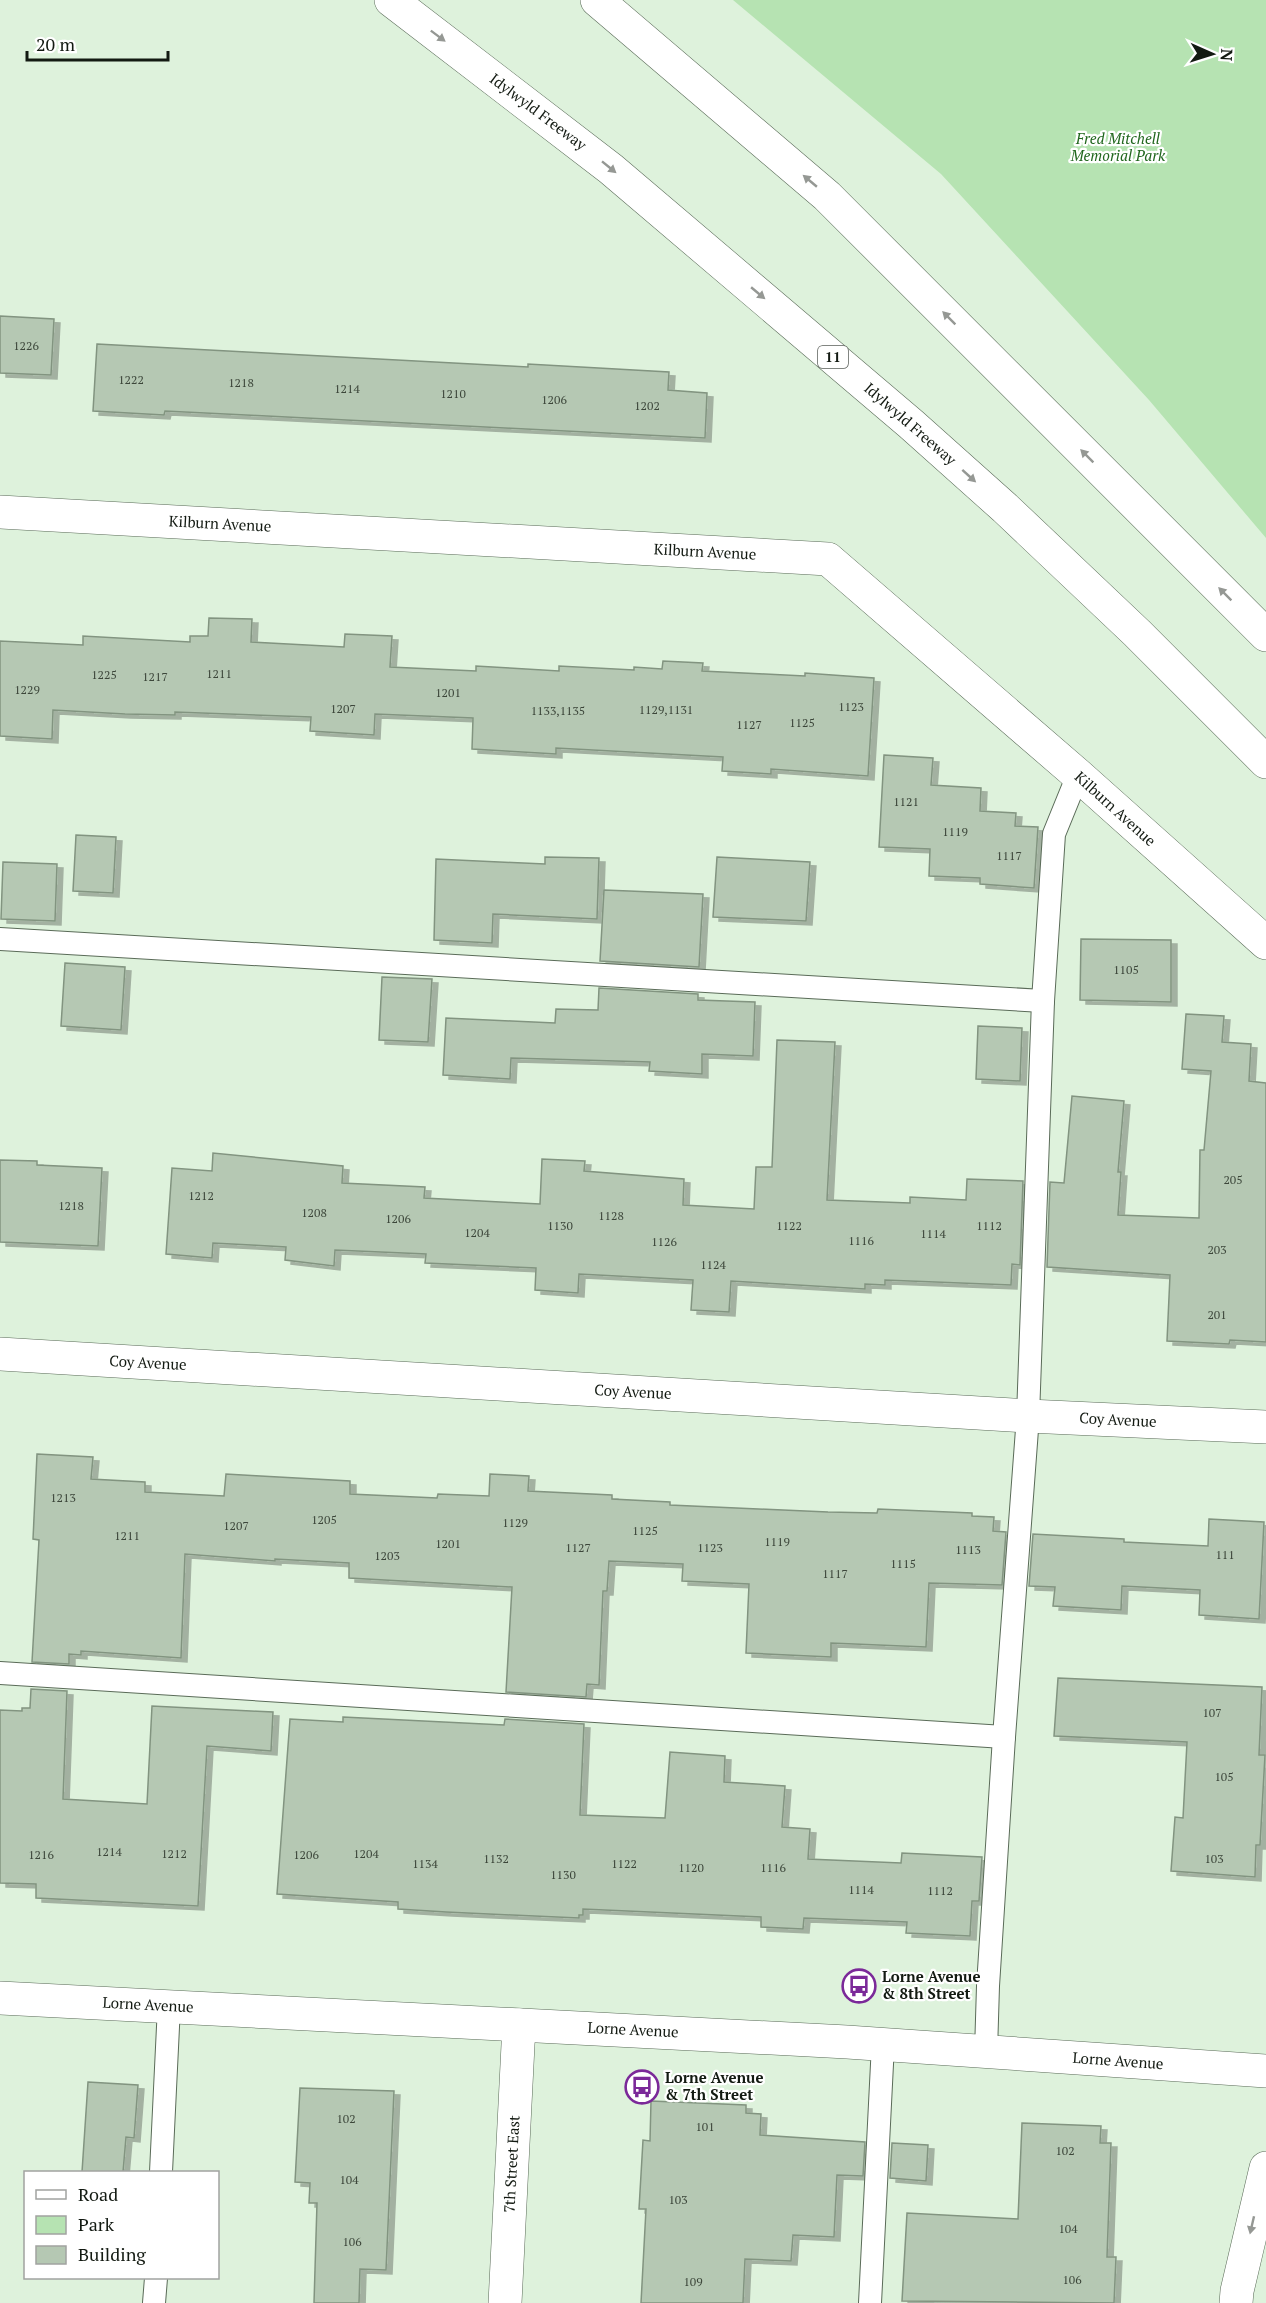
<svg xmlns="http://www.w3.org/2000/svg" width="1266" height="2303" font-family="'PT Serif',serif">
  <defs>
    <filter id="shadow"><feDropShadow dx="6" dy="4" stdDeviation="0" flood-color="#0004"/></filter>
  </defs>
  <rect width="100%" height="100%" fill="#def2dc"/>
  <!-- green -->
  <polygon fill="#b6e3b2" points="733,0 1266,0 1266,538 1149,400 941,174"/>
  <!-- building -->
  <g fill="#b5c8b3" stroke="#829480" stroke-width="1.5" filter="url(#shadow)">
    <polygon points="0,316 54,319 51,375 0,373"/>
    <polygon points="97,344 528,367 528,364 669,372 668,390 707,393 705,438 165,411 164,415 93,411"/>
    <polygon points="209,618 252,619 251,642 344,647 345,634 392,636 390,667 476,671 476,666 559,671 559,666 634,670 634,667 662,669 663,661 703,663 702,671 805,676 805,673 874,678 868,776 771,769 771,774 722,771 723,757 556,748 556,754 472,749 473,718 375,714 374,735 310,731 311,717 175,712 175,715 125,714 53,710 52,739 0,736 0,641 83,645 83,636 190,642 190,636 208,636"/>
    <polygon points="884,755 933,758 931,785 981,788 980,811 1016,813 1015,826 1038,827 1034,888 980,884 980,878 929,876 930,849 879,847"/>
    <polygon points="76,835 116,837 113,893 73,891"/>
    <polygon points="545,857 599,858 597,919 493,914 492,943 434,940 436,859 545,864"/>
    <polygon points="717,857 810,862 806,921 713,917"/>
    <polygon points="3,862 57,864 55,921 1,919"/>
    <polygon points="604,890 703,894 699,967 600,961"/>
    <polygon points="1081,939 1171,940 1171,1002 1080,1000"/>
    <polygon points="65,963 125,967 121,1030 61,1026"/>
    <polygon points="382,977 432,979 428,1042 379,1040"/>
    <polygon points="599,988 698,994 698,1000 755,1002 753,1056 702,1054 702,1074 649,1071 650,1062 511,1058 510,1079 443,1075 446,1018 555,1023 556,1009 598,1010"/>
    <polygon points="1186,1014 1224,1016 1222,1042 1251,1044 1249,1081 1266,1083 1266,1342 1230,1340 1229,1344 1167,1341 1170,1275 1047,1267 1050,1182 1064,1183 1072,1096 1124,1101 1118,1172 1121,1172 1118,1215 1199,1218 1200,1150 1204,1150 1211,1071 1182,1069"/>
    <polygon points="978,1026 1022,1028 1020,1081 976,1079"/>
    <polygon points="777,1040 835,1042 827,1200 910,1203 910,1197 966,1200 967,1179 1023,1181 1020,1265 1012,1264 1011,1285 885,1280 885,1285 865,1284 865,1289 731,1281 729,1312 691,1310 693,1280 579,1274 578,1293 535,1290 536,1268 425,1263 426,1254 335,1250 334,1266 285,1260 286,1247 213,1243 212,1258 166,1254 172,1168 212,1171 213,1153 343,1166 342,1183 425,1187 424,1198 540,1204 542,1159 585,1161 584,1171 684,1179 683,1205 754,1209 756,1167 772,1167"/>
    <polygon points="0,1160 37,1161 37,1165 102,1168 98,1246 0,1242"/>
    <polygon points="37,1454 93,1457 91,1479 145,1482 145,1492 224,1496 226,1474 350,1481 350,1494 437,1498 438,1494 489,1496 490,1474 529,1476 528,1491 612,1495 612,1499 670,1502 670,1505 828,1512 877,1513 878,1509 972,1513 972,1516 994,1517 993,1531 1006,1532 1002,1585 929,1583 926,1647 831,1643 831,1657 746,1653 749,1584 682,1581 683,1564 609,1561 607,1591 603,1591 599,1685 587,1684 586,1697 506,1692 512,1587 349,1578 349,1563 275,1559 275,1561 185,1554 181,1658 81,1651 81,1655 69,1654 69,1664 32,1662 39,1540 33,1539"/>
    <polygon points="1209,1519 1264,1522 1259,1619 1199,1615 1200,1590 1122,1586 1121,1610 1053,1606 1055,1587 1029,1586 1033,1534 1124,1539 1124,1542 1208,1546"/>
    <polygon points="1058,1678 1262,1687 1259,1755 1265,1755 1260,1845 1256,1845 1255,1877 1171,1871 1175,1817 1183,1818 1187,1742 1054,1736"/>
    <polygon points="31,1689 67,1691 63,1799 147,1804 152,1706 273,1712 271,1751 207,1746 198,1906 36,1898 36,1884 0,1883 0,1710 22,1711 22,1708 30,1708"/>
    <polygon points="343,1717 504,1725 505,1719 584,1724 580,1815 665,1818 670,1752 725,1756 724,1782 785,1786 782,1827 810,1829 808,1859 901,1863 902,1853 982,1857 979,1901 972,1901 970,1936 906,1933 907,1922 804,1918 803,1929 761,1927 761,1917 583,1909 583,1915 579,1915 579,1918 446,1912 398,1909 398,1902 277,1894 290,1719 343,1722"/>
    <polygon points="88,2082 138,2085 134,2138 126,2137 123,2172 82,2172"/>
    <polygon points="300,2088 394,2091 386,2270 360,2269 359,2303 314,2303 317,2203 309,2203 310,2183 295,2182"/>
    <polygon points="651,2101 746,2105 746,2113 761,2114 760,2135 865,2142 863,2176 837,2175 834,2237 793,2235 791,2261 745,2259 743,2303 641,2303 646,2209 639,2209 643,2140 650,2141"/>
    <polygon points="1022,2123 1101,2126 1100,2143 1111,2143 1107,2257 1116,2257 1114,2303 902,2301 907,2213 1018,2219"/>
    <polygon points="892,2143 928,2145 926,2181 890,2178"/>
  </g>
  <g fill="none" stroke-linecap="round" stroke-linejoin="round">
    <!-- service casing -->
    <g stroke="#5a6b58" stroke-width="24">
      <g id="service">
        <polyline points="0,939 1043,1001"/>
        <polyline points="0,1673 1004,1737"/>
        <polyline points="986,2052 988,1986 1004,1737 1028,1416 1043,1001 1054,834 1078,775"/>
        <polyline points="161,2172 169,2006"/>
        <polyline points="154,2303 156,2278"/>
        <polyline points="870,2303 883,2044"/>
      </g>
    </g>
    <!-- minor casing -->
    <g stroke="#5a6b58" stroke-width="34">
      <g id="minor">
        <polyline points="0,512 828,559 1078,775 1266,943"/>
        <polyline points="0,1354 1028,1416 1266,1427"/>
        <polyline points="505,2303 519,2025"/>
      </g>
    </g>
    <!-- secondary casing -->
    <g stroke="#5a6b58" stroke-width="34">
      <g id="secondary">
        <polyline points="0,1998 847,2042 1266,2071"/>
        <polyline points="1236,2303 1237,2291 1266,2168"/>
      </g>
    </g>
    <!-- motorway casing -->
    <g stroke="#5a6b58" stroke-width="34">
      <g id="motorway">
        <polyline points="391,0 611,169 911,424 1005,508 1137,633 1266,762"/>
        <polyline points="597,0 827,196 1266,635"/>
      </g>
    </g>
    <!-- service -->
    <use href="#service" stroke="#fff" stroke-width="22"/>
    <!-- minor -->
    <use href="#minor" stroke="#fff" stroke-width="33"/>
    <!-- secondary -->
    <use href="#secondary" stroke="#fff" stroke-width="33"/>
    <!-- motorway -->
    <use href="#motorway" stroke="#fff" stroke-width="33"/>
  </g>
  <!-- one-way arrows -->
  <defs><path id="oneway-solid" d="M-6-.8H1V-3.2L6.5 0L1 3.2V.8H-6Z" transform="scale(1.5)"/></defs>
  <g fill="#959894">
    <use href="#oneway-solid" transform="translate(438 36) rotate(37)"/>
    <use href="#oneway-solid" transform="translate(609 167) rotate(39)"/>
    <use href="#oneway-solid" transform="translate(810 181) rotate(-140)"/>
    <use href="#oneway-solid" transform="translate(758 293) rotate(40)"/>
    <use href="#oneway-solid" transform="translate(949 318) rotate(-135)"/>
    <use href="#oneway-solid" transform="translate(1087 456) rotate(-135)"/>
    <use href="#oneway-solid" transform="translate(969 476) rotate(42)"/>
    <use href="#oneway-solid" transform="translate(1225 594) rotate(-135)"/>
    <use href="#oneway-solid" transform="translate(1252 2225) rotate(103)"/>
  </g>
  <!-- icons -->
  <defs>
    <g id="bus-ring" transform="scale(1.725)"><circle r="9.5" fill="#fff" stroke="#7b2999" stroke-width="1.5"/><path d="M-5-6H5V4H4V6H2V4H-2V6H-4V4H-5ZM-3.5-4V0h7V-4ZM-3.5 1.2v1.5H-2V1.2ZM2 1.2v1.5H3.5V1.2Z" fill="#7b2999"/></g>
  </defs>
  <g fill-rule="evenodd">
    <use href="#bus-ring" x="859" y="1986"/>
    <use href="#bus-ring" x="642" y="2087"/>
  </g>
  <g text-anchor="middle" stroke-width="4.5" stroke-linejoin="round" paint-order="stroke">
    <!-- number labels -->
    <g font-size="12" fill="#3c463a">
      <text x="26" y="350">1226</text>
      <text x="131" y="384">1222</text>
      <text x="241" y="387">1218</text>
      <text x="347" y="393">1214</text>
      <text x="453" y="398">1210</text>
      <text x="554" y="404">1206</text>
      <text x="647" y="410">1202</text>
      <text x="219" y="678">1211</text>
      <text x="104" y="679">1225</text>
      <text x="155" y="681">1217</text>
      <text x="27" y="694">1229</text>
      <text x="448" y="697">1201</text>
      <text x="851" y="711">1123</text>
      <text x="343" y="713">1207</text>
      <text x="666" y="714">1129,1131</text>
      <text x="558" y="715">1133,1135</text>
      <text x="802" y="727">1125</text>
      <text x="749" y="729">1127</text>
      <text x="906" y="806">1121</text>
      <text x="955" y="836">1119</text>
      <text x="1009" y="860">1117</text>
      <text x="1126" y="974">1105</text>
      <text x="1233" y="1184">205</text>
      <text x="201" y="1200">1212</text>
      <text x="71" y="1210">1218</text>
      <text x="314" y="1217">1208</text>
      <text x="611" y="1220">1128</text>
      <text x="398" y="1223">1206</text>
      <text x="560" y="1230">1130</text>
      <text x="789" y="1230">1122</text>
      <text x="989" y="1230">1112</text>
      <text x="477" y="1237">1204</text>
      <text x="933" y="1238">1114</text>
      <text x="861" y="1245">1116</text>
      <text x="664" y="1246">1126</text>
      <text x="1217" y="1254">203</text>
      <text x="713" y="1269">1124</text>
      <text x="1217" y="1319">201</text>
      <text x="63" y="1502">1213</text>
      <text x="324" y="1524">1205</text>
      <text x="515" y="1527">1129</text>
      <text x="236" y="1530">1207</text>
      <text x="645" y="1535">1125</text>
      <text x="127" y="1540">1211</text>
      <text x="777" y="1546">1119</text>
      <text x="448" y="1548">1201</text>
      <text x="578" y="1552">1127</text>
      <text x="710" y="1552">1123</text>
      <text x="968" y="1554">1113</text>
      <text x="1225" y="1559">111</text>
      <text x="387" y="1560">1203</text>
      <text x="903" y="1568">1115</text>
      <text x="835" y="1578">1117</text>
      <text x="1212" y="1717">107</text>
      <text x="1224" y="1781">105</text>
      <text x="109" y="1856">1214</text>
      <text x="174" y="1858">1212</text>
      <text x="366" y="1858">1204</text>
      <text x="41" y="1859">1216</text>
      <text x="306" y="1859">1206</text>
      <text x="496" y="1863">1132</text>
      <text x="1214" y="1863">103</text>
      <text x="425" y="1868">1134</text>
      <text x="624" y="1868">1122</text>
      <text x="691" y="1872">1120</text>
      <text x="773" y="1872">1116</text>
      <text x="563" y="1879">1130</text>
      <text x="861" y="1894">1114</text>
      <text x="940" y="1895">1112</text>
      <text x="346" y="2123">102</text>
      <text x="705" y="2131">101</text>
      <text x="1065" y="2155">102</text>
      <text x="349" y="2184">104</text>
      <text x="678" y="2204">103</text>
      <text x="1068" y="2233">104</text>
      <text x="352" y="2246">106</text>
      <text x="1072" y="2284">106</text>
      <text x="693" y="2286">109</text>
    </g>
    <!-- shield labels -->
    <rect fill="#fff" stroke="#5a5f59" stroke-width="1.5" x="818" y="346" width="30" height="22" rx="4.5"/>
    <g font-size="14" font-weight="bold" fill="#131a12">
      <text x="833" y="362">11</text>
    </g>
    <!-- street labels -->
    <g font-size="15" fill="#131a12" stroke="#fff">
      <text transform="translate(538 112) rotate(37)" y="5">Idylwyld Freeway</text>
      <text transform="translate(910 424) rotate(41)" y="5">Idylwyld Freeway</text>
      <text transform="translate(220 524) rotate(3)" y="5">Kilburn Avenue</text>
      <text transform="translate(705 552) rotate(3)" y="5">Kilburn Avenue</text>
      <text transform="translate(1115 809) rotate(42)" y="5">Kilburn Avenue</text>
      <text transform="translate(148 1363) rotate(3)" y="5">Coy Avenue</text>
      <text transform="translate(633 1392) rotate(3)" y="5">Coy Avenue</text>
      <text transform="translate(1118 1420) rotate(3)" y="5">Coy Avenue</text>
      <text transform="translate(148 2005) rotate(3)" y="5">Lorne Avenue</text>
      <text transform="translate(633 2030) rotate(3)" y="5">Lorne Avenue</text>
      <text transform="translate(1118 2061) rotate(4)" y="5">Lorne Avenue</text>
      <text transform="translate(512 2164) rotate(-87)" y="5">7th Street East</text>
    </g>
    <!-- park labels -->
    <g font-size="15" font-style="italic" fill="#21671e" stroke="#fff">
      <text x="1118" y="144">Fred Mitchell<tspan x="1118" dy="17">Memorial Park</tspan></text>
    </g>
    <!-- poi labels -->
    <g font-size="15" font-weight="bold" fill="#131a12" stroke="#fff" text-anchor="start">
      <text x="882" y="1982">Lorne Avenue<tspan x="882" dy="17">&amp; 8th Street</tspan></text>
      <text x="665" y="2083">Lorne Avenue<tspan x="665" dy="17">&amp; 7th Street</tspan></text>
    </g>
  </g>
  <!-- legend -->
  <rect x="24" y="2171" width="195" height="108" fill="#ffffff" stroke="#a1a3a0" stroke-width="1.5"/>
  <rect x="36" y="2190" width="30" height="9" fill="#ffffff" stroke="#a1a3a0" stroke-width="1.5"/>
  <text x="78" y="2201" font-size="18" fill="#131a12">Road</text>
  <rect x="36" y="2216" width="30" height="18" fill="#b6e3b2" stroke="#a1a3a0" stroke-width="1.5"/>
  <text x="78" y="2231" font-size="18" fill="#131a12">Park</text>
  <rect x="36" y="2246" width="30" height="18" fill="#b5c8b3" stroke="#a1a3a0" stroke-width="1.5"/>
  <text x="78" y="2261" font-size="18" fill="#131a12">Building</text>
  <!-- north arrow -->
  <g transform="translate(1212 54) rotate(93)" stroke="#ffffff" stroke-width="4.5" paint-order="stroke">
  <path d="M0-4.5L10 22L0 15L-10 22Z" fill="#131a12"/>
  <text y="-9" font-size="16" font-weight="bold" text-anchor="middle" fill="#131a12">N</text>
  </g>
  <!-- scale -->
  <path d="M27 51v9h141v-9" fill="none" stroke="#131a12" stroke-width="3"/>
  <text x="36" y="51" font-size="18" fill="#131a12" stroke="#ffffff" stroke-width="4.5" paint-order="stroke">20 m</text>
</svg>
